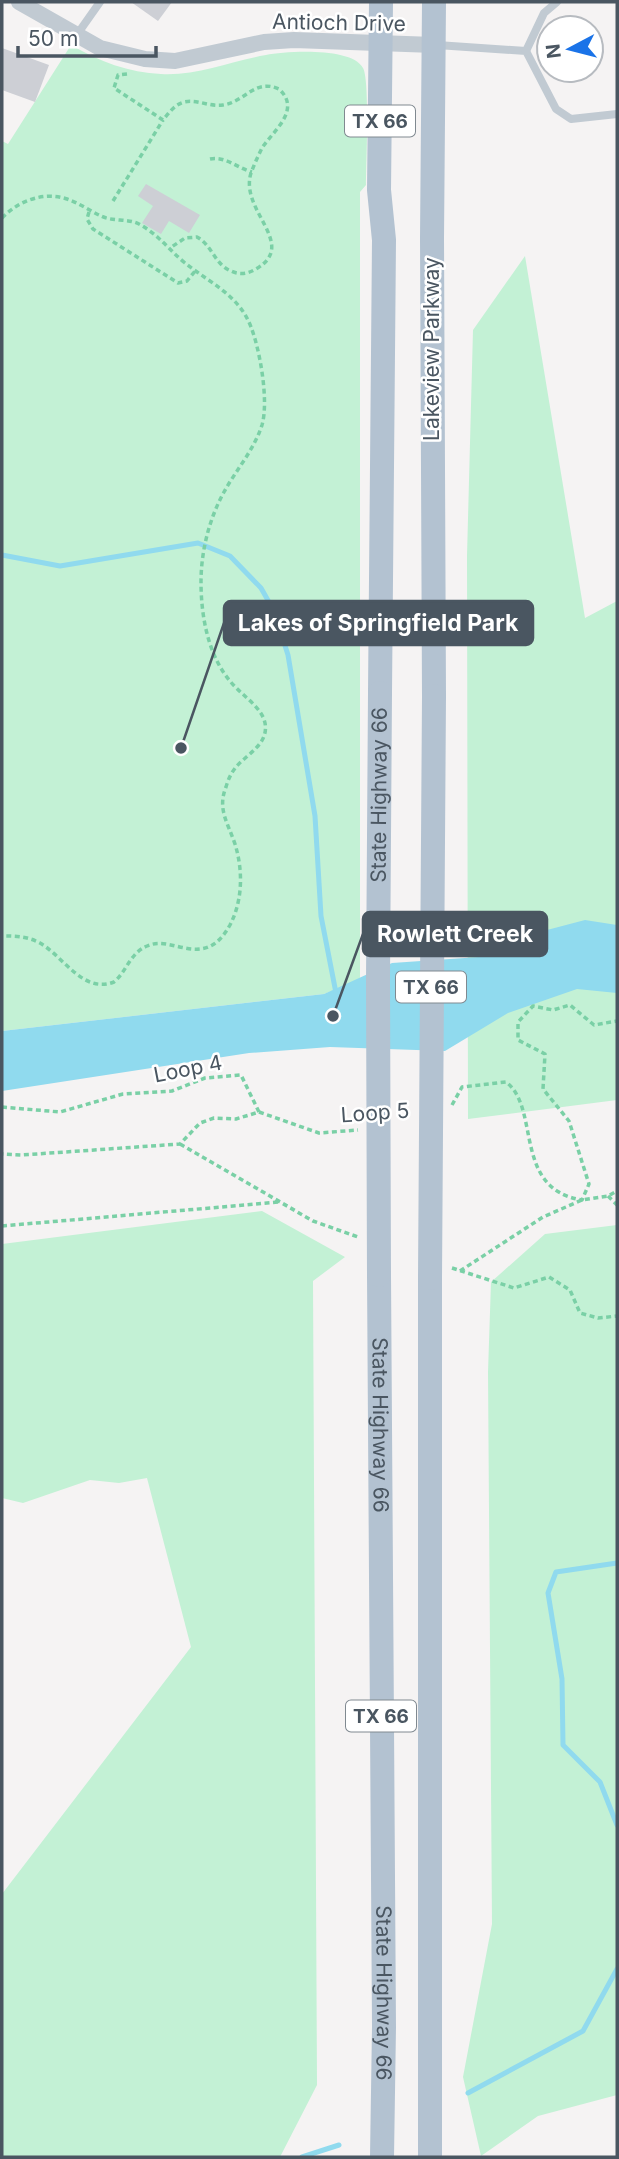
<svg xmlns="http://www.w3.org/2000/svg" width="619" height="2159" font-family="Inter,sans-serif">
  <rect width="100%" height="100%" fill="#f5f3f3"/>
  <!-- green -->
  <g fill="#c3f1d5">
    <path d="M 71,45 C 99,61 129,73 161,74 C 197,76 231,61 266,55 C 287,51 352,47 363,68 C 370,80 366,165 366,185 L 360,192 L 360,980 L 324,994 L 2,1031 L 2,141 L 8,144 Z"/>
    <polygon points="525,256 585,618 617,601 617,1100 468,1119 467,556 473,330"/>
    <polygon points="262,1211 345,1257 313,1281 317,2085 280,2157 2,2157 2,1894 191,1647 147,1478 119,1483 90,1480 23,1503 2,1498 2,1244"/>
    <polygon points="617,1225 617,2095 538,2116 481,2156 463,2077 492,1924 488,1372 491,1282 545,1234"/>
  </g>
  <!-- water -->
  <polygon fill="#90daee" points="585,920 617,925 617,993 577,989 508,1013 445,1051 330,1047 249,1053 2,1091 2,1031 324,994 392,963 479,957 547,930"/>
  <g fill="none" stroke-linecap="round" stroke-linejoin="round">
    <!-- stream -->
    <g stroke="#90daee" stroke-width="5">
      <polyline points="2,555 60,566 198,543 230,556 261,588 274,611 288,655 315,816 321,916 336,993"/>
      <polyline points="617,1563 556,1572 548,1593 562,1679 563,1745 600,1782 617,1825"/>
      <polyline points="468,2093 583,2031 617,1969"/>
      <polyline points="302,2157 339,2145"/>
    </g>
  </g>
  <!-- building -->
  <g fill="#cdcfd5">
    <polygon points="131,2 172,2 158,21"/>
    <polygon points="2,48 49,65 35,102 2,90"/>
    <polygon points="146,184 200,215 189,233 169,221 161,234 142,223 153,206 138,196"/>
  </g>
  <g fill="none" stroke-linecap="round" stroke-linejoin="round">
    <!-- path -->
    <g stroke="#7ad0a6" stroke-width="3.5" stroke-dasharray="5 3.5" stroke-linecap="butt">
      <path d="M 127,74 L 118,75 L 114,88 L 163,120 C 169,113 174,105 184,102 C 197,99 209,107 223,105 C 245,102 255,78 279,89 C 302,110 273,131 262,148 C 258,156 254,165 251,173 C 239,211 299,244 256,269 C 248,274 239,275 231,271 C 215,265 212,245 197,237 L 185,238 L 170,248"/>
      <path d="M 210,159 C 226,156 237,168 252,172"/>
      <polyline points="113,201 163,120"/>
      <polyline points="89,212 87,219 93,229 178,283 187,281 196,270"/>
      <path d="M 2,218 C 18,201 44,191 67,199 C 79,203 90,211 101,216 C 113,222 127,218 139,224 C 159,235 168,249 185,263 C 210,283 239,295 251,327 C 260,350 269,401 262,425 C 254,450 236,470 224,492 C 209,519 201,552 201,582 C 201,616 208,655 230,681 C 240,694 262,707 265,723 C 269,744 247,754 236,767 C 231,773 228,780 226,787 C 217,809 228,823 235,844 C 243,870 243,900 230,925 C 204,972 173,934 147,946 C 130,953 127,971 114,982 C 83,994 64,957 40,943 C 27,936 15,936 2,936"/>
      <path d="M 452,1105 L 462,1087 L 506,1082 C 541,1108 512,1189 582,1200 L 589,1184 L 569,1121 L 543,1089 L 545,1054 L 518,1040 L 518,1022 L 533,1006 L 553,1010 L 570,1005 L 594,1025 L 617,1021"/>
      <polyline points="2,1107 60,1112 123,1094 172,1091 205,1078 241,1075 259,1112 236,1119 214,1118 200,1123 180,1144 22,1155 2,1154"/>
      <polyline points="259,1112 319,1133 358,1130"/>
      <polyline points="180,1144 313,1221 358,1237"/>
      <polyline points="608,1196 617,1205"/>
      <polyline points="2,1226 279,1202"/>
      <polyline points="452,1268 514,1288 549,1277 570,1290 580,1313 598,1318 617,1316"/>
      <polyline points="460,1271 543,1217 582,1200 608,1196 617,1191"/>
    </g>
    <!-- service -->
    <g stroke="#c1cad2" stroke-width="8">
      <polyline points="76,36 100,2"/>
      <polyline points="437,45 526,51 556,109 571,119 617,114"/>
      <polyline points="526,51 544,13 557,2"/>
    </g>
    <!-- minor -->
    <polyline stroke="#c1cad2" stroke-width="16" points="19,2 100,48 145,59 175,61 264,42 294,40 434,45"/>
    <!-- primary -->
    <g stroke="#b3c2d1" stroke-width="24">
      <polyline points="380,693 384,240 379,190 381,2"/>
      <polyline points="434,696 432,238 434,2"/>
      <path id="s1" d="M 379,1275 L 384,2027 L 382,2157"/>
      <polyline points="430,1278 430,2157"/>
    </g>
    <!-- primary-bridge -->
    <g stroke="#b3c2d1" stroke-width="24">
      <path id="s2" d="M 379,1275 L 378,980 L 380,693"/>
      <polyline points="430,1278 434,696"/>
    </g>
  </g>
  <g text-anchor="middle" stroke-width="5" stroke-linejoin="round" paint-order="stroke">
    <!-- shield labels -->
    <g fill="#fff" stroke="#808990" stroke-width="2">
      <rect x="345" y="105.5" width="70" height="31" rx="5"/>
      <rect x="396" y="971.5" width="70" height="31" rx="5"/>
      <rect x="346" y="1700.5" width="70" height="31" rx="5"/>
    </g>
    <g font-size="19" font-weight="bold" fill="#4a5661">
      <text x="380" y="128">TX 66</text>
      <text x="431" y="994">TX 66</text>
      <text x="381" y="1723">TX 66</text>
    </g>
    <!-- street labels -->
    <g font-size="21" fill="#4a5661" stroke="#fff">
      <text transform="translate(339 23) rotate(1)" y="7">Antioch Drive</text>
      <text transform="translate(432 349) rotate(-90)" y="7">Lakeview Parkway</text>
      <text dy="7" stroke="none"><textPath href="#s2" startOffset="480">State Highway 66</textPath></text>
      <text transform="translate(188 1069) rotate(-11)" y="7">Loop 4</text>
      <text transform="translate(375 1113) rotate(-4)" y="7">Loop 5</text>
      <text dy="7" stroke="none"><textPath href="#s1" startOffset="150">State Highway 66</textPath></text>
      <text dy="7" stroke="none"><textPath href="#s1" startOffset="718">State Highway 66</textPath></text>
    </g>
  </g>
  <!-- callouts -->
  <path fill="none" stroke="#4a5661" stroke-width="2.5" d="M181 748L224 623M333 1016L363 934"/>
  <g fill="#4a5661" stroke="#fff" stroke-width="2.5">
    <circle cx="181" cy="748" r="7"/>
    <circle cx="333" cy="1016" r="7"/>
  </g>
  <g fill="#4a5661" stroke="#4a5661" stroke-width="2.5">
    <rect x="224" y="601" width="309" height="44" rx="7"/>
    <rect x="363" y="912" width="184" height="44" rx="7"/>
  </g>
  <g font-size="23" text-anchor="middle" font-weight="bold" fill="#fff">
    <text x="378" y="631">Lakes of Springfield Park</text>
    <text x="455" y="942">Rowlett Creek</text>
  </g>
  <!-- border -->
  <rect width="619" height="2159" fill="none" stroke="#4a5661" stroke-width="7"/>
  <!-- north arrow -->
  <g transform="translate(570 49) rotate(263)"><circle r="33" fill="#ffffff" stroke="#b7bbc0" stroke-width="2"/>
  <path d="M0-5L12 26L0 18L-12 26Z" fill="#1a73e8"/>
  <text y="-10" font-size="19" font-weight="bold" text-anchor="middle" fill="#4a5661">N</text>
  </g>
  <!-- scale -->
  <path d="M18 46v10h138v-10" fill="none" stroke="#4a5661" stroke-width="3.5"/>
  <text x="28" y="46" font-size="21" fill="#4a5661" stroke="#ffffff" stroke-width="5" paint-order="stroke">50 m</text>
</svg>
